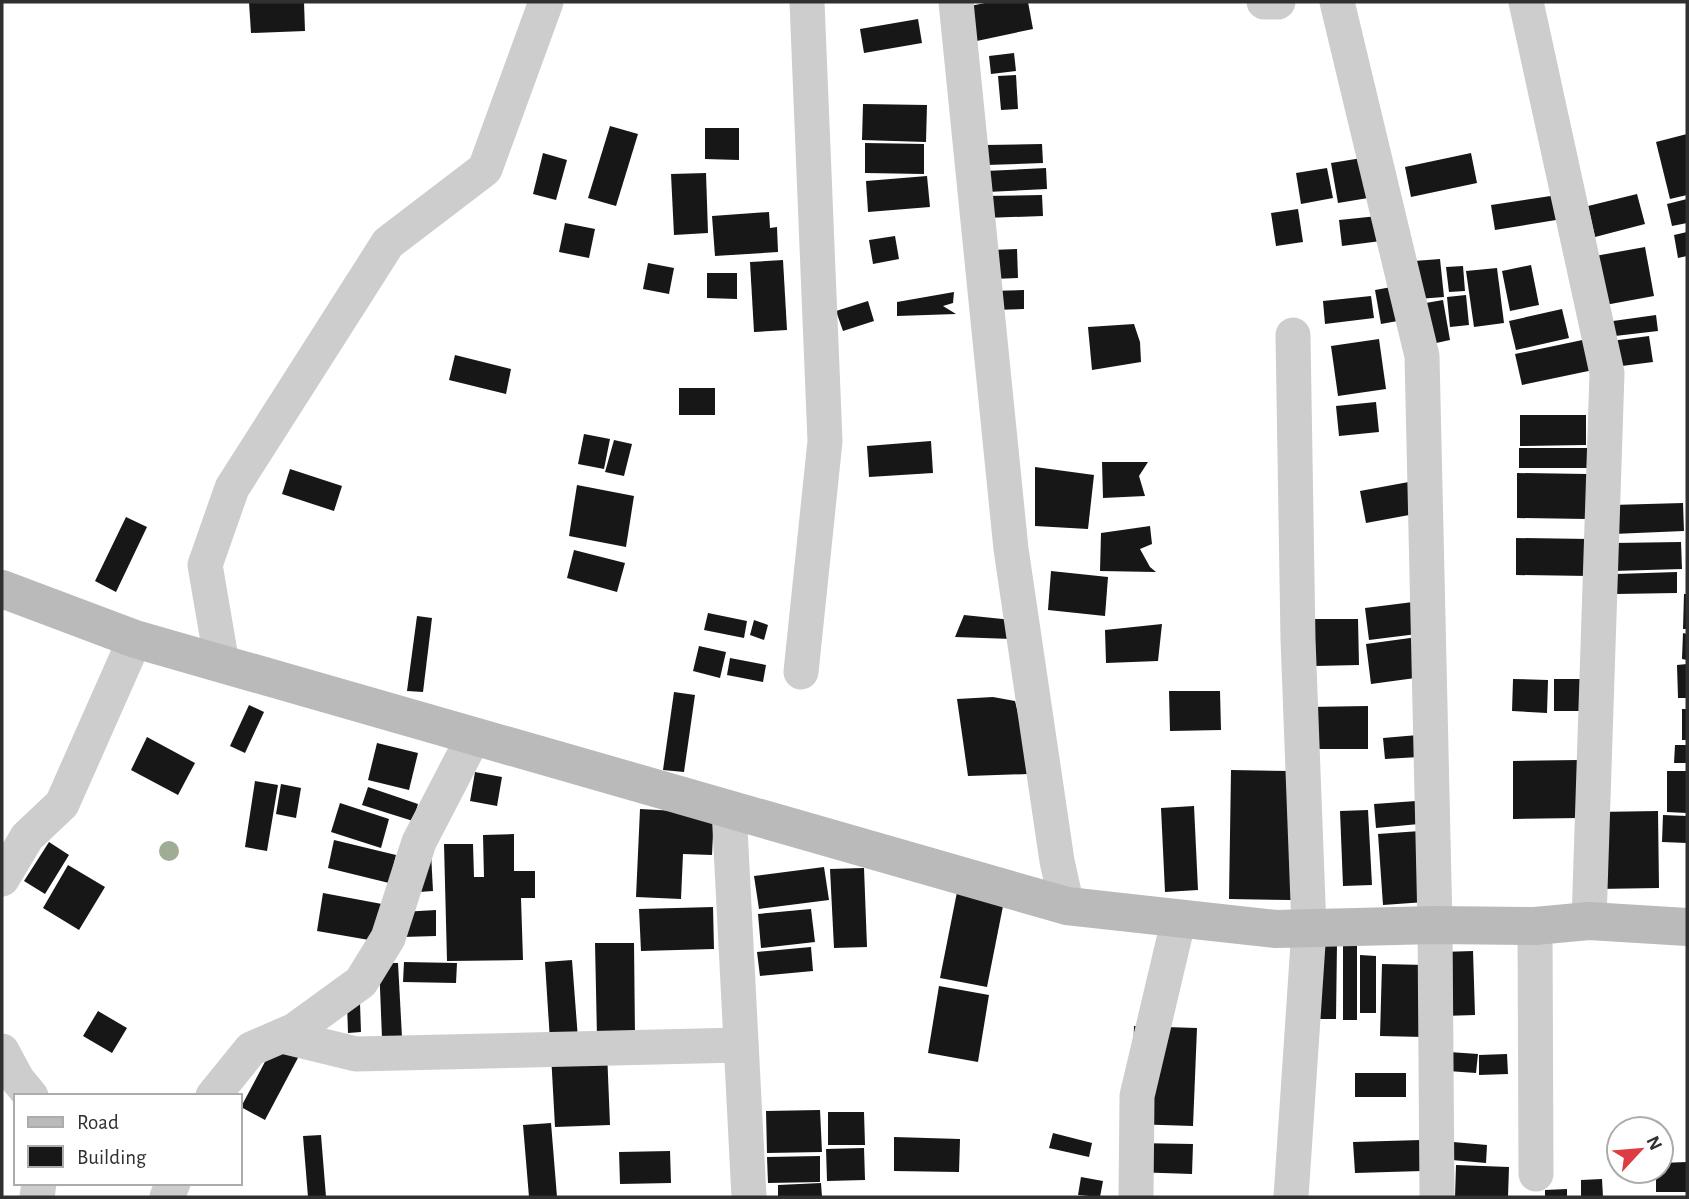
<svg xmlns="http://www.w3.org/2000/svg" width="1689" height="1199" font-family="'Alegreya Sans',sans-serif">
  <rect width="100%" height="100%" fill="#fff"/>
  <!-- building -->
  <g fill="#171717">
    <polygon points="249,2 304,2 305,31 251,33"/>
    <polygon points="990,2 1028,2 1033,29 972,42 965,7"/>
    <polygon points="918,19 922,43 864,53 860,29"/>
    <polygon points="1014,53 1016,71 991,74 989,56"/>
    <polygon points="1016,75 1018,109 1001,110 998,76"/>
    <polygon points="863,104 927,105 926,142 862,140"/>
    <polygon points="610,126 638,134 616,206 588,198"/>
    <polygon points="705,128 739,128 739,160 705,159"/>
    <polygon points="1687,134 1687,195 1670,199 1656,142"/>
    <polygon points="865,143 924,144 924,174 865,173"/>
    <polygon points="1042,144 1043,163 986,165 985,145"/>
    <polygon points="543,153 567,160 556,200 533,194"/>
    <polygon points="1471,153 1477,183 1411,197 1405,167"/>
    <polygon points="1374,156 1380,196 1338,203 1331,163"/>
    <polygon points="1046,168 1047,189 987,192 985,171"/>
    <polygon points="1327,168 1333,198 1301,204 1296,173"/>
    <polygon points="706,173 708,233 674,235 671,174"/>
    <polygon points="927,176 930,207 868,212 866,181"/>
    <polygon points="1564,194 1568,218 1495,230 1491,205"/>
    <polygon points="1637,194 1645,224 1595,237 1588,206"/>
    <polygon points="1042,195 1043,216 985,218 984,196"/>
    <polygon points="1687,199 1687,223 1672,226 1667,204"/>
    <polygon points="1298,209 1303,242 1276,246 1271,213"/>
    <polygon points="769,212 770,228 777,227 778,252 715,256 712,216"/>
    <polygon points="1378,216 1381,241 1342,246 1339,220"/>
    <polygon points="565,223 595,229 589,258 559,252"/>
    <polygon points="1687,232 1687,256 1678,258 1674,235"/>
    <polygon points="895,236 899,259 873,264 869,240"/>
    <polygon points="1645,247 1654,296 1605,305 1595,256"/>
    <polygon points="1017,249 1018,278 993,279 991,250"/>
    <polygon points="1440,259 1444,297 1418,299 1414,261"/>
    <polygon points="783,260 787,330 754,332 750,262"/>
    <polygon points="648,263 674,268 669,294 643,289"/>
    <polygon points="1531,265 1539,305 1510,311 1502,271"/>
    <polygon points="1463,266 1465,291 1449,292 1446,267"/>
    <polygon points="1497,268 1504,323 1474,327 1466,271"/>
    <polygon points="707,273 737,273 737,299 707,298"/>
    <polygon points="1397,286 1403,320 1381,324 1375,290"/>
    <polygon points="1024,290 1024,309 992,310 991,291"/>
    <polygon points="954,292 953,303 943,306 956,314 897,316 897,302"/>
    <polygon points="1466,295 1469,325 1450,327 1447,297"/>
    <polygon points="1371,296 1374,318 1325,324 1323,301"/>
    <polygon points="1443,300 1450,340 1427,345 1420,304"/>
    <polygon points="868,301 874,321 843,331 836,311"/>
    <polygon points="1562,309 1569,338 1516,350 1509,321"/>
    <polygon points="1656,315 1658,331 1615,336 1613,321"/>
    <polygon points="1134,324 1140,342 1141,362 1092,370 1088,327"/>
    <polygon points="1649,336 1653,362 1614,367 1611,341"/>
    <polygon points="1592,338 1598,369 1522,385 1515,354"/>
    <polygon points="1379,339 1386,389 1338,396 1331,346"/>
    <polygon points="455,355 511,369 506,394 449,380"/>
    <rect x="679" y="388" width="36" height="27"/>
    <polygon points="1376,402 1379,432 1339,436 1336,406"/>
    <polygon points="1520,415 1586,415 1586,445 1520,446"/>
    <polygon points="584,434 610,439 604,469 578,464"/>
    <polygon points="614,440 632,444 624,476 605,472"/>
    <polygon points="931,441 933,473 869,477 867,446"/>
    <rect x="1519" y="448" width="72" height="20"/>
    <polygon points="1102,462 1148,462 1139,476 1145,496 1103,498"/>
    <polygon points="1035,467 1094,475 1088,529 1035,526"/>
    <polygon points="290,469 342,486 334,511 282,494"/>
    <polygon points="1517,473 1588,474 1587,519 1517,518"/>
    <polygon points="1414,481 1420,513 1366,523 1360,491"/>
    <polygon points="577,485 634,496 626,547 569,536"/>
    <polygon points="1683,503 1684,531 1613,534 1612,505"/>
    <polygon points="126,517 147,527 116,592 95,581"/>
    <polygon points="1150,526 1152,544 1140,549 1150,567 1156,572 1100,571 1101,533"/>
    <polygon points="1516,538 1589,539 1589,576 1516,575"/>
    <polygon points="1681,542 1682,569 1613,571 1613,543"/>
    <polygon points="574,550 625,563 617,592 567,578"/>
    <polygon points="1051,571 1108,577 1105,616 1048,610"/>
    <polygon points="1677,572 1677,593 1616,594 1616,574"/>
    <polygon points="1684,594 1687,594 1687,629 1683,629"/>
    <polygon points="1421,601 1425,633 1369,640 1365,608"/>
    <polygon points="708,613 747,621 744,638 704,630"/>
    <polygon points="964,615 1012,620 1012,639 955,637"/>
    <polygon points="417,616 432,618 423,692 407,691"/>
    <polygon points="1314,619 1358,619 1359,665 1315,666"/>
    <polygon points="754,620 768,625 764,640 750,635"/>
    <polygon points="1162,624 1158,661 1106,663 1105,630"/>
    <polygon points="1683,633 1687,634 1687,660 1682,659"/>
    <polygon points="1425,636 1430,676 1371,684 1366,644"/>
    <polygon points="699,646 726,652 720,678 693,671"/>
    <polygon points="730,658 766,665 763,682 727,675"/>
    <polygon points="1687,664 1687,698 1678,698 1677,665"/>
    <polygon points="1513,679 1548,680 1547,713 1512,711"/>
    <rect x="1554" y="679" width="27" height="32"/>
    <polygon points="1169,691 1220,691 1221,730 1170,731"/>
    <polygon points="674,692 695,695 684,772 663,770"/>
    <polygon points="993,697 1015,701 1024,737 1028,774 968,776 957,699"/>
    <polygon points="249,705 264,712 245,753 230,746"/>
    <polygon points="1368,706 1368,749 1308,749 1307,707"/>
    <rect x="1682" y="709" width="5" height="31"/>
    <polygon points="1418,735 1419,757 1385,759 1383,738"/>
    <polygon points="147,737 195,763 178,795 131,770"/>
    <polygon points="377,743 418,753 409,790 368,780"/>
    <polygon points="1675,745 1687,745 1687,763 1674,763"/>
    <polygon points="1579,760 1580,818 1513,819 1513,761"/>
    <polygon points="1231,770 1292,771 1291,900 1229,899"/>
    <polygon points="1667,771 1687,771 1687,813 1667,812"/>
    <polygon points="475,772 502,777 497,806 470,801"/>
    <polygon points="255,781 278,785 267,851 245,847"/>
    <polygon points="281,784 301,788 296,818 276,814"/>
    <polygon points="368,787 418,804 413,821 362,805"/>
    <polygon points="1416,801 1419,824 1376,828 1374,804"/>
    <polygon points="340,803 389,819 381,848 331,832"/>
    <polygon points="1194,806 1198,890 1165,892 1161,808"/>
    <polygon points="640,809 714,813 712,855 683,854 681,899 636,897"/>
    <polygon points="1368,810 1372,885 1343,886 1340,811"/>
    <polygon points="1658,811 1659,888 1597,889 1596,812"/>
    <polygon points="1663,815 1687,816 1687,843 1662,842"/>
    <polygon points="1420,831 1425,902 1383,905 1378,834"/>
    <polygon points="514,834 514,871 535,871 535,898 521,898 523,960 447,961 444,844 473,844 474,877 484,877 483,835"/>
    <polygon points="334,840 396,855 389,883 328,868"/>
    <polygon points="49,842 69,855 45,894 24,881"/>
    <polygon points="431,853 433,891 419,892"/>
    <polygon points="68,865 105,887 79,930 43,908"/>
    <polygon points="824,867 829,900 759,909 754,876"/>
    <polygon points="864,868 867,947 834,948 830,869"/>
    <polygon points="957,892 1004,901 987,987 940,978"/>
    <polygon points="323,893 382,904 375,941 317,931"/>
    <polygon points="713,907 714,949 641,951 639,909"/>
    <polygon points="811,909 815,942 761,948 758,914"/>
    <polygon points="436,910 436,936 403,937 402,912"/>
    <polygon points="595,943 634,943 635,1037 597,1037"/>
    <polygon points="1312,943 1337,943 1336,1019 1311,1019"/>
    <rect x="1343" y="945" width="14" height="75"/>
    <polygon points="811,947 813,971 760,976 757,952"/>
    <polygon points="1473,951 1475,1015 1443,1016 1441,952"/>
    <polygon points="1360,955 1376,956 1376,1013 1360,1013"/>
    <polygon points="572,960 578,1039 550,1041 545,962"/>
    <polygon points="404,962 457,963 456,983 403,982"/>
    <polygon points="379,963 398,963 402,1037 382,1038"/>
    <polygon points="1382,964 1426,965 1424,1037 1380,1036"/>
    <polygon points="939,986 989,995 978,1062 928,1053"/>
    <polygon points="347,1003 360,1003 361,1032 348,1033"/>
    <polygon points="98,1011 127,1028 112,1053 83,1036"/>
    <polygon points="1134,1026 1197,1028 1193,1126 1131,1124"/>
    <polygon points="276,1041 300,1054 265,1120 241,1107"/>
    <polygon points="607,1051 610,1125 555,1127 551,1054"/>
    <polygon points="1449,1052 1478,1054 1476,1073 1448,1071"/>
    <polygon points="1507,1054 1508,1074 1479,1075 1479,1055"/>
    <rect x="1355" y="1073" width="51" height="24"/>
    <polygon points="820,1110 822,1152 767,1153 766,1111"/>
    <polygon points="828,1112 864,1112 865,1145 828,1145"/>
    <polygon points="551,1123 557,1197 529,1197 523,1125"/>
    <polygon points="1053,1133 1092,1143 1089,1157 1049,1148"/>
    <polygon points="321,1135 326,1197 308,1197 303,1136"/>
    <polygon points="894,1137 960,1139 959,1172 894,1171"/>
    <polygon points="1421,1140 1422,1171 1355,1173 1353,1142"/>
    <polygon points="1453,1142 1487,1145 1486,1163 1452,1160"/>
    <polygon points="1134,1143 1193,1144 1192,1174 1133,1172"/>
    <polygon points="864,1148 865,1180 827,1181 826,1149"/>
    <polygon points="670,1151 671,1183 620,1184 619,1152"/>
    <polygon points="820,1156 820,1182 768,1183 767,1157"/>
    <polygon points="1687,1162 1687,1192 1656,1192 1656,1171 1661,1171 1661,1163"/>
    <polygon points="1456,1165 1509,1167 1508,1197 1455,1197"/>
    <polygon points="1081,1177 1103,1181 1100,1197 1078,1195"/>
    <polygon points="1602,1179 1603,1197 1581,1197 1581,1180"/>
    <polygon points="821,1183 822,1197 778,1197 778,1185"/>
    <polygon points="1567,1189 1567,1197 1545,1197 1545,1190"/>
  </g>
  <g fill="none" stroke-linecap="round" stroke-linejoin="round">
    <!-- street -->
    <g stroke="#cdcdcd" stroke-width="35">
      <polyline points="956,2 1011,549 1057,861 1067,906"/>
      <polyline points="1264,2 1278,2"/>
      <polyline points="1337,2 1422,356 1435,925 1437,1197"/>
      <polyline points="1526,2 1607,373 1589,921"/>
      <polyline points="222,664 205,565 232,488 388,243 485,169 546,2"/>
      <polyline points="801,672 825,441 807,2"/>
      <polyline points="729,809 749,1197"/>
      <polyline points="2,879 27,837 62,804 135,639"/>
      <polyline points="1535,926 1536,1174"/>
      <polyline points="282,1036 356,1054 741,1045"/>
      <polyline points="2,1051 17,1079 31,1096"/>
      <polyline points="213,1096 251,1049 295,1030 361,982 388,938 419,842 474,736"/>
      <polyline points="37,1197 39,1183"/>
      <polyline points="167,1197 173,1183"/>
      <polyline points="1136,1197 1137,1096 1179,918"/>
      <polyline points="1291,1197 1309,929 1298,639 1293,335"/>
    </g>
    <!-- secondary -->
    <polyline stroke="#bababa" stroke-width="38" points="2,589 135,639 1067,906 1276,929 1435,925 1535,926 1589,921 1687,927"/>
  </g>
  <!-- trees -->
  <circle fill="#a0ad95" cx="169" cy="851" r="10"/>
  <!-- border -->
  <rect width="1689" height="1199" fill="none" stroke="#303030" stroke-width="7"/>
  <!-- legend -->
  <rect x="14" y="1094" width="228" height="91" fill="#ffffff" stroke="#acacac" stroke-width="2"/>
  <rect x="28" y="1117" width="35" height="10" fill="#bababa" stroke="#acacac" stroke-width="2"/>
  <text x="77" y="1129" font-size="21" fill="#303030">Road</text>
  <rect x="28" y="1146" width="35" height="21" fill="#171717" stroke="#acacac" stroke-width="2"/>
  <text x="77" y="1164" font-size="21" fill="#303030">Building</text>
  <!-- north arrow -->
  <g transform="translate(1640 1150) rotate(64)"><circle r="33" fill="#ffffff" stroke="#acacac" stroke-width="2"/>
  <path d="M0-5L12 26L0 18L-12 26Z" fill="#dd3c42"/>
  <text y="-10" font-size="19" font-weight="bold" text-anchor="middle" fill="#303030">N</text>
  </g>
</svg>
